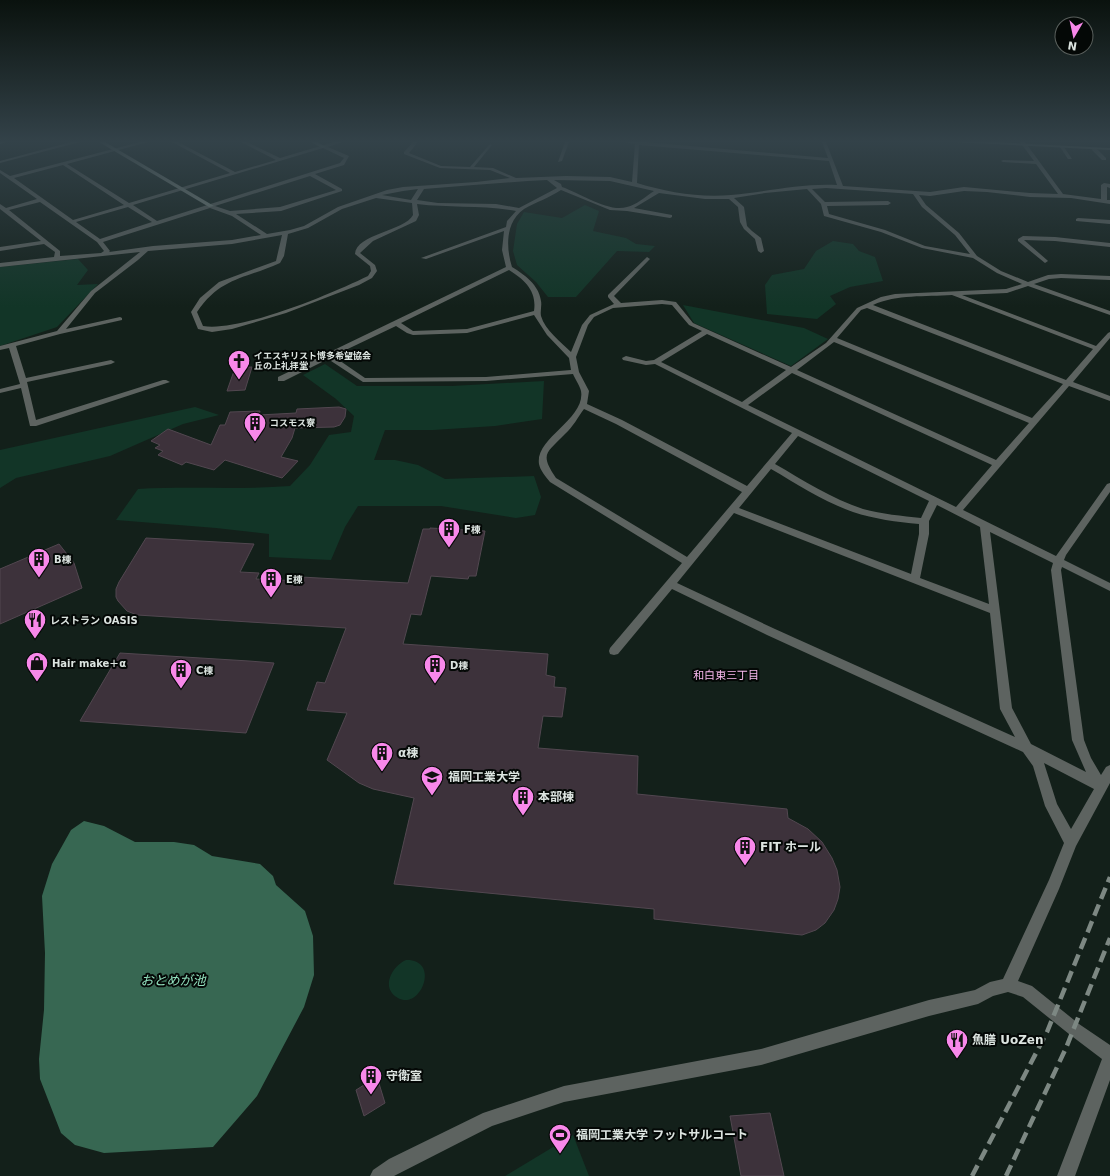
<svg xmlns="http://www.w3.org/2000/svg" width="1110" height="1176" font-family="'DejaVu Sans','Noto Sans JP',sans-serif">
  <rect width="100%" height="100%" fill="#13201a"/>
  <!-- green -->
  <g fill="#123527">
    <polygon points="585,205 599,211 593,231 626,238 636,244 655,246 649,252 617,251 576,297 548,297 536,282 517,265 513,251 517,224 524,212 562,218"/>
    <polygon points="833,241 853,244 859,251 875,257 883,281 850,287 830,296 836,304 817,319 767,314 765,285 772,275 804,269 816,251"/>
    <polygon points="78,259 88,270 77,285 98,284 57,327 0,346 0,267"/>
    <polygon points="683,305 804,328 828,339 791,366 694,323"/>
    <path d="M 325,364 L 357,386 L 452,386 L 544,381 L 542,419 L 495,426 L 433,430 L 385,430 L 374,460 L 395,460 L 418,465 L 445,479 L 534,476 L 541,497 L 535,515 L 516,518 L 441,506 L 358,506 L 345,527 L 331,560 L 269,557 L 269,534 L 216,528 L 116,520 L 138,489 C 189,486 239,490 290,486 L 310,465 L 329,435 L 351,432 L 354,416 L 336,399 L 303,375 Z"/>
    <polygon points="195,407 219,415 183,424 110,456 16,478 0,488 0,450"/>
    <path d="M 406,960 C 441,959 421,1011 398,998 C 380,988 392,966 406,960 Z"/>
    <polygon points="573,1135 589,1176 505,1176"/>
  </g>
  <!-- water -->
  <polygon fill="#376752" points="84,821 104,826 135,842 174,842 194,845 212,856 260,864 273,876 276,885 305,911 313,936 314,975 304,1007 257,1096 213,1147 104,1153 75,1145 61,1133 40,1079 39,1059 44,1010 45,953 42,896 52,864 71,830"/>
  <!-- building -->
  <g fill="#3d323b" stroke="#524750">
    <polygon points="252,367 245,390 227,391 235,368"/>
    <polygon points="339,407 346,409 345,417 340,425 334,427 295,428 292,438 281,457 298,461 282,478 225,460 214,470 186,462 182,465 158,455 163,451 155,448 160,445 151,441 168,429 211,445 220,425 225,425 230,412 260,411 259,415 296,413 297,409"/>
    <polygon points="430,528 485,531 476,576 469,576 468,579 431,576 421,615 411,614 403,644 548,654 546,675 555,677 554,687 566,688 562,717 543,716 538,748 638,756 637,794 787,809 788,818 808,829 822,842 832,858 837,870 840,887 838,899 834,910 825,923 816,930 802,935 654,919 654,909 394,884 414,798 373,789 359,783 327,760 347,713 307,710 317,682 325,683 346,628 137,615 127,611 118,601 116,597 116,589 119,582 146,538 254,544 240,572 259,573 256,579 300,581 301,577 408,583 423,529 430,529"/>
    <polygon points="59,544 74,563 82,588 0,624 0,569"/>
    <polygon points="120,653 249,661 274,663 246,733 80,721"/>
    <polygon points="377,1077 385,1103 364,1116 356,1090"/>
    <polygon points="770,1113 784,1176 741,1176 730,1116"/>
  </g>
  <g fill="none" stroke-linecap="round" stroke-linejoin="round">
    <!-- street -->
    <g fill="#5d6360" fill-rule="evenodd">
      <polygon points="71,142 80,142 0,163 0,161"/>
      <path d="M 140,142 L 148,142 L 67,164 L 129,203 L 230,173 L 172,142 L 178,142 L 235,172 L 276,160 L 241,142 L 247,142 L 280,158 L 334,142 L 342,142 L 328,147 L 349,156 L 344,165 L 315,174 L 342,189 L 342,191 L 281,211 L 236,214 L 267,234 L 290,230 L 304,226 L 338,207 L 387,190 L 403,187 L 476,182 L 510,178 L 490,170 L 440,168 L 404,154 L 404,152 L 413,142 L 418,142 L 409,153 L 441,166 L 470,167 L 490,144 L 492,145 L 474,167 L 493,168 L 516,178 L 566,176 L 610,177 L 632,182 L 635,144 L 624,142 L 645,142 L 828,158 L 822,142 L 826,142 L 843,186 L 930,192 L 964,187 L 1030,193 L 1058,194 L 1036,164 L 1003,162 L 1001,161 L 1003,160 L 1034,161 L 1020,142 L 1025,142 L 1063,194 L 1101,199 L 1101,185 L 1104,183 L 1110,184 L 1110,188 L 1107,187 L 1107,200 L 1110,200 L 1110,204 L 1071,198 L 1030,197 L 987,192 L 964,191 L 930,196 L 919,195 L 926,205 L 959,233 L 977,256 L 1001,271 L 1028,282 L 1048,275 L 1061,274 L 1110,276 L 1110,280 L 1061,278 L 1049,279 L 1034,284 L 1110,311 L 1110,315 L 1028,286 L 1007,293 L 962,295 L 1096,346 L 1108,333 L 1110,332 L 1110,338 L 1073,382 L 1110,396 L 1110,401 L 1069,386 L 963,510 L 1056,556 L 1107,484 L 1110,483 L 1110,492 L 1066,555 L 1064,560 L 1110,583 L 1110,591 L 1062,567 L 1061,570 L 1084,740 L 1091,758 L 1101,775 L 1106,767 L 1110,765 L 1110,783 L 1076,846 L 1059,889 L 1018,981 L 1032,986 L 1079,1024 L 1110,1045 L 1110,1080 L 1075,1176 L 1057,1176 L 1102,1059 L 1069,1034 L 1023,997 L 1008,992 L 993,996 L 978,1004 L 929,1016 L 761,1065 L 564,1102 L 492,1126 L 394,1176 L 370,1176 L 373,1170 L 389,1159 L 483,1113 L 564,1086 L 761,1049 L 929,1000 L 975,990 L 990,982 L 1003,979 L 1049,880 L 1064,843 L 1045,806 L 1033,766 L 1023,752 L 767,635 L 672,589 L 618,654 L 614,655 L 610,654 L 609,651 L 610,648 L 682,563 L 550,482 C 546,477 540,470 539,464 C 535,438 586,419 581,391 C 580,386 575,379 573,374 L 486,381 L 363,382 L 328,359 L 284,381 L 278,381 L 278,377 L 506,267 L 502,250 L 504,231 L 426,259 L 421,258 L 506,227 L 507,221 L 516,211 C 483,205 450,208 417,204 L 419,215 L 416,221 L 373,241 L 360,253 L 375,265 L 377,271 L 372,278 L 359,285 L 286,313 L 232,329 L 212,332 L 198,329 L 191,312 L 200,298 L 219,282 L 276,261 L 282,235 L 232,244 L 148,251 L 138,260 L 95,293 L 66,329 L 120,317 L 122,318 L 122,320 L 60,334 L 16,346 L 26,378 L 111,360 L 115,362 L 111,364 L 27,382 L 36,420 L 163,380 L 166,380 L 170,382 L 36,426 L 30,426 L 21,388 L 0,393 L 0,389 L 20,384 L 9,348 L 0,350 L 0,346 L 57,331 L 91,291 L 140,252 L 0,267 L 0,263 L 54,257 L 55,252 L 44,244 L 0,251 L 0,247 L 41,241 L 0,209 L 0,204 L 6,208 L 37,199 L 0,173 L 0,170 L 10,176 ZM 639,145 L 829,161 L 837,185 C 802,183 766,192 731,195 C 700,198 666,192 637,183 ZM 323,148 L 344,158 L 340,163 L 157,221 L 133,205 ZM 63,165 L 124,205 L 73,220 L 14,178 ZM 310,176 L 336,190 L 280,207 L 230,211 L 215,206 ZM 547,180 L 557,188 L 519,208 L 496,204 L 438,203 L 417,200 L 424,189 C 465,186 506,182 547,180 ZM 554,180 L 610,181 L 654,191 C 645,197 636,205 627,207 C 609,213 580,193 562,187 L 561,184 ZM 826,188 L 913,194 L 922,207 L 955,235 L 970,254 L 925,246 L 885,230 L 829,214 L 827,206 L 888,205 L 891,203 L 888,201 L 825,202 L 812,189 ZM 418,189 L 411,200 L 382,195 L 403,191 ZM 807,189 L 821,204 L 824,216 L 881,232 L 922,248 L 973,258 L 997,273 L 1022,284 L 1006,289 L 895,294 L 881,297 L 857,308 L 826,343 L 791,367 L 693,323 L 676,302 L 662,300 L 621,303 L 614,296 L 649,260 L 650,259 L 647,257 L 608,295 L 608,297 L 614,304 L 590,315 L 582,325 L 571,352 C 561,342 545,330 541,316 C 540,311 542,306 541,301 C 539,285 525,275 512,267 C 506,248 505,222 524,209 C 536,202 549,198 561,190 L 610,210 L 627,211 L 670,218 L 672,217 L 672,215 L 634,208 L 659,193 L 705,199 L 729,199 L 738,207 L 740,222 L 744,229 L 755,239 L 758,251 L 761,253 L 764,251 L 761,238 L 752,231 L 747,226 L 744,207 L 734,198 L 765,193 ZM 376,198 L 412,203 L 413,215 C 405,231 356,234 355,254 L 370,266 L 371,271 L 368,276 C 331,294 241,332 203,326 L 197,312 C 221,277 245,279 280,263 L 284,256 L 288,234 L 308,228 L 342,209 ZM 40,202 L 97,242 L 104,251 L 101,253 L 60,256 L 60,251 L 9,210 ZM 128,207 L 152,222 L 100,239 L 76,222 ZM 210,208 L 232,216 L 261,235 L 232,240 L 153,246 L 109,252 L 110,251 L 103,242 ZM 509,270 C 525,280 537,291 534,311 L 467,329 L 413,331 L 401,323 ZM 952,295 L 1093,349 L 1066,380 L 873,305 C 897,294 925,297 952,295 ZM 662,304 L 672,305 L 689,325 L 702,331 L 654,360 L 646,361 L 626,356 L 622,358 L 623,360 L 646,365 L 655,364 L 792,433 L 747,486 L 622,420 L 587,404 L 589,391 L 579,372 L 576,357 L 588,325 L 594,317 L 613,308 ZM 867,308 L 1063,384 L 1032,418 L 837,338 L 861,310 ZM 534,315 L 547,335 L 569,358 L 571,370 L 486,377 L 365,378 L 333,356 L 396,326 L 407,333 L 413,335 L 467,333 ZM 707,334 L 786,370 L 742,402 L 661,362 ZM 834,342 L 1029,423 L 996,460 L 797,370 ZM 792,373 L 992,465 L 956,507 L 748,405 ZM 584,409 L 616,424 L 742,492 L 687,557 L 556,478 C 539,453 547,453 565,434 C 573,427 578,417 584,409 ZM 798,436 L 929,501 L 921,518 C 902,516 882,514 863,509 C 832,499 803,480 775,464 ZM 771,469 C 797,484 824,502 853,512 C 874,519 897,522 919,524 L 919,534 L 911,574 L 739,508 ZM 937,505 L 980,527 L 989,604 L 920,578 L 929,534 L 929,521 ZM 734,513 L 990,613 L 1000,709 L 1015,737 L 775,629 L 677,583 ZM 990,532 L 1053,563 L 1051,570 L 1072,740 L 1086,772 L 1031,744 L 1012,708 ZM 1044,763 L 1094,789 L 1071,829 L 1057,804 Z"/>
      <polygon points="565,142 569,142 562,161 558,162"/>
      <polygon points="1060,147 1064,147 1072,159 1068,159"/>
      <polygon points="1092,148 1096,148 1106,158 1106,160 1102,160 1092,150"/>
      <polygon points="1078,218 1110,220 1110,224 1076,221 1076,219"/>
      <polygon points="1023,236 1055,237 1110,243 1110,247 1055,241 1024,240 1047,260 1048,261 1045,263 1018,241 1018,239"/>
    </g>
    <!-- secondary -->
    <g fill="#818c86" fill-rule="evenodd">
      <polygon points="0,142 5,142 0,144"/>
      <polygon points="99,142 105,142 214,206 209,207"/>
      <polygon points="311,142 317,142 326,147 322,148"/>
      <polygon points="955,142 994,142 1110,148 1110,150"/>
    </g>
    <!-- rail -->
    <g stroke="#7d8883" stroke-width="4.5" stroke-dasharray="12 6" stroke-linecap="butt">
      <polyline points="972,1176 1047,1032 1110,877"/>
      <polyline points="1006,1176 1066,1048 1110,938"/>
    </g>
  </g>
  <!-- sky -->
  <linearGradient id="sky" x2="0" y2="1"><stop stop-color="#0a120e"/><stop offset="0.46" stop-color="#334249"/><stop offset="1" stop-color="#334249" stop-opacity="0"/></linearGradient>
  <rect width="1110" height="307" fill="url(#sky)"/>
  <!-- icons -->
  <defs>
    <g id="church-pin" transform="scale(1.15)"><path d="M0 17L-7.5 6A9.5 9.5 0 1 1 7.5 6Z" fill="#f888ea" stroke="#040806"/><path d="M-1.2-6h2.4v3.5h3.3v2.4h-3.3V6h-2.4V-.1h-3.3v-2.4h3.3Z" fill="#111"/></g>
    <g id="building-pin" transform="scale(1.15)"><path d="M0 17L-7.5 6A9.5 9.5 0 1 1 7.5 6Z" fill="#f888ea" stroke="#040806"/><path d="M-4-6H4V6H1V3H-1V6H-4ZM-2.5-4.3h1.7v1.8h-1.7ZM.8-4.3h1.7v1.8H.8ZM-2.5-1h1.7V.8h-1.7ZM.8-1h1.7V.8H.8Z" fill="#111"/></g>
    <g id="restaurant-pin" transform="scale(1.15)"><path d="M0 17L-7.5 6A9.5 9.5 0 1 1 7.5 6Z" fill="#f888ea" stroke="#040806"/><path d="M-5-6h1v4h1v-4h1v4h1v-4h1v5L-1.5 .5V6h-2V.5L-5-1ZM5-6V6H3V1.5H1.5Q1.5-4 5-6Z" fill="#111"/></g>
    <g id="shop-pin" transform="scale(1.15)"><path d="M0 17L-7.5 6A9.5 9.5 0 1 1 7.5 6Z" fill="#f888ea" stroke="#040806"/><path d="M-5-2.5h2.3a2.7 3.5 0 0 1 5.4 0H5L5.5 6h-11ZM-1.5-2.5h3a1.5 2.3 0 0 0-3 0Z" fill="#111"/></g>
    <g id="university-pin" transform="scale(1.15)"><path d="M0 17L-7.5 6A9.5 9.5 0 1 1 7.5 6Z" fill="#f888ea" stroke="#040806"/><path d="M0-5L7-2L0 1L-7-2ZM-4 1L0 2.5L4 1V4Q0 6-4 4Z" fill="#111"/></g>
    <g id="stadium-pin" transform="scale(1.15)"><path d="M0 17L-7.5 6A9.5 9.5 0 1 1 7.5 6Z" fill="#f888ea" stroke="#040806"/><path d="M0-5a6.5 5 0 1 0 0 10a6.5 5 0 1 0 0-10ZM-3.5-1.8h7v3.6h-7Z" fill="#111"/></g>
  </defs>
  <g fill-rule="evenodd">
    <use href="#church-pin" x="239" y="361"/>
    <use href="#building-pin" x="255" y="423"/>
    <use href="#building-pin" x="449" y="529"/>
    <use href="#building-pin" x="39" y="559"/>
    <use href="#building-pin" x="271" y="579"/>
    <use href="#restaurant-pin" x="35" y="620"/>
    <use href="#shop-pin" x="37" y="663"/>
    <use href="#building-pin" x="435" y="665"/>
    <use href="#building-pin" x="181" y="670"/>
    <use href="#building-pin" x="382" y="753"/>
    <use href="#university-pin" x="432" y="777"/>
    <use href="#building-pin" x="523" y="797"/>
    <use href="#building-pin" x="745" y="847"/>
    <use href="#restaurant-pin" x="957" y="1040"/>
    <use href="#building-pin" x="371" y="1076"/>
    <use href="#stadium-pin" x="560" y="1135"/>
  </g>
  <g text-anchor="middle" stroke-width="4" stroke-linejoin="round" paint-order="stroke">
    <!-- far-poi labels -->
    <g font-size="9" font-weight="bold" fill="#dce4e0" stroke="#040806" text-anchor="start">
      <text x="254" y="359">イエスキリスト博多希望協会<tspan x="254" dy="10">丘の上礼拝堂</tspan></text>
      <text x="270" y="426">コスモス寮</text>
    </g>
    <!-- poi labels -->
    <g font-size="10" font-weight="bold" fill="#dce4e0" stroke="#040806" text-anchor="start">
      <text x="464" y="533">F棟</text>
      <text x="54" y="563">B棟</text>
      <text x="286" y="583">E棟</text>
      <text x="50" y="624">レストラン OASIS</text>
      <text x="52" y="667">Hair make＋α</text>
      <text x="450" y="669">D棟</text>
      <text x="196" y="674">C棟</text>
    </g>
    <!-- neighbourhood labels -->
    <g font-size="11" fill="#f8b9ee" stroke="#040806">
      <text x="726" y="679">和白東三丁目</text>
    </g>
    <!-- near-poi labels -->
    <g font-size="12" font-weight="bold" fill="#dce4e0" stroke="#040806" text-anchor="start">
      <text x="398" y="757">α棟</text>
      <text x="448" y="781">福岡工業大学</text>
      <text x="538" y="801">本部棟</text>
      <text x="760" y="851">FIT ホール</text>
      <text x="972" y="1044">魚膳 UoZen</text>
      <text x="386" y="1080">守衛室</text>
      <text x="576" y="1139">福岡工業大学 フットサルコート</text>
    </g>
    <!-- near-water labels -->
    <g font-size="13" font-style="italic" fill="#93e2bf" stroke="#040806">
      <text x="173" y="985">おとめが池</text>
    </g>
  </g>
  <!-- north arrow -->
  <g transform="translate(1074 36) rotate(189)"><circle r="19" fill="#040806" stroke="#5a605d"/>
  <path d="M0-3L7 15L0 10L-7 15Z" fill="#f888ea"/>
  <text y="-6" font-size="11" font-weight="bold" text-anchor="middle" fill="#dce4e0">N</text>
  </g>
</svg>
